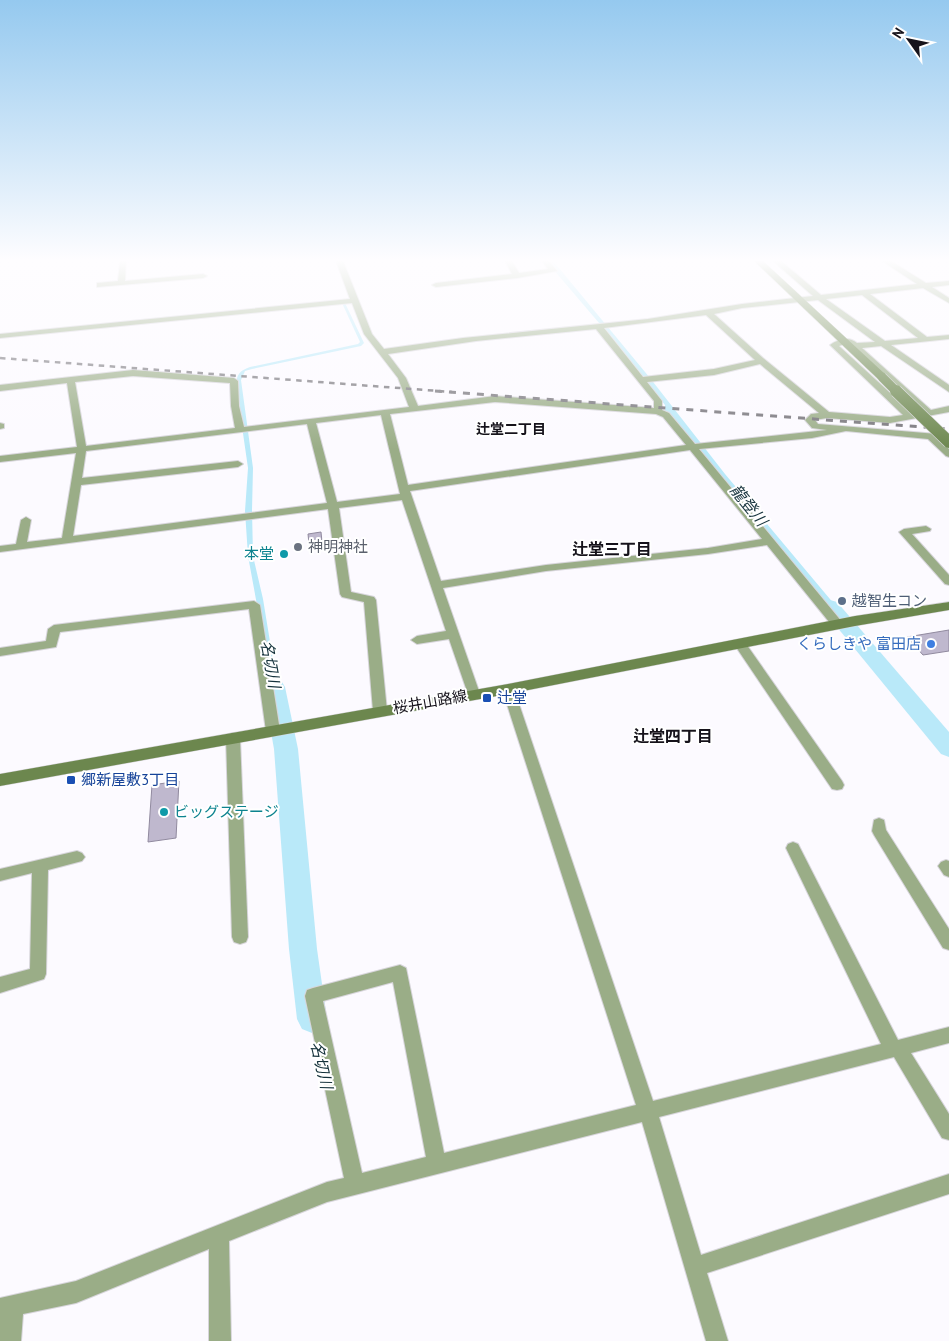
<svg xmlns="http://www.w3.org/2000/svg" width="949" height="1341" font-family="'PT Sans','Noto Sans JP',sans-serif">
  <rect width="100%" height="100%" fill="#fcfaff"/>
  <!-- water -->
  <g fill="#b9e9f9">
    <polygon points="547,262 554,262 650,378 725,474 845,617 836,619 675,420 665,411 665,405 605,330"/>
    <path d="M 342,303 L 345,303 L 364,343 L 361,346 L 252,369 L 245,371 L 241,380 L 253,468 L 252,510 L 253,556 L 263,599 L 282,715 L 275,717 L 268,665 L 248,556 L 245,511 L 248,468 L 236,385 C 237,374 239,371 250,367 L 358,344 L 360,342 Z"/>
  </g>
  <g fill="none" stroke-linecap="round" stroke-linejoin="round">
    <!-- river -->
    <g fill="#b9e9f9" fill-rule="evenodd">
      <polygon points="830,600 837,602 949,732 949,757 941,754 823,610 820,606 823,602"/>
      <polygon points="274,679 282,682 285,687 298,749 317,949 327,1019 322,1029 312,1033 302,1029 297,1019 289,949 274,749 263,687 266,682"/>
    </g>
  </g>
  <!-- building -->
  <g fill="#bfb8ce" stroke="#918a9f">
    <polygon points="321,532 322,542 309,544 308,534"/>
    <polygon points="949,630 949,651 923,655 907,637"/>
    <polygon points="179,781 176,838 148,842 152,785"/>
  </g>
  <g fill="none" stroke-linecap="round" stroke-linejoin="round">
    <!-- street casing -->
    <g stroke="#d7d5db" stroke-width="2">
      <g id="street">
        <polygon points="120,261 126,261 125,281 203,274 207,276 203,278 97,287 97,283 118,281"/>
        <path d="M 336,261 L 343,261 L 372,334 L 384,349 L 463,338 L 648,319 L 742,304 L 813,296 L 773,261 L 781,261 L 821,295 L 917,284 L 882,261 L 891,261 L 926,283 L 949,281 L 949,285 L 932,287 L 949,298 L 949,303 L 923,288 L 870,294 L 927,337 L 949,335 L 949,339 L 891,345 L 949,385 L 949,392 L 881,346 L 862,348 L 931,410 L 949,406 L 949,412 L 890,423 L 827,418 L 815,420 L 818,424 L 949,435 L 949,441 L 940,440 L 949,449 L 949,457 L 946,456 L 928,439 L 846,431 L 812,438 L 699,449 L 842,622 L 844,625 L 842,628 L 834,628 L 767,545 L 708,554 L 546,571 L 443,588 L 480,694 L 479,697 L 469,697 L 468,694 L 449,639 L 417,644 L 411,640 L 417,636 L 446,631 L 402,500 L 339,508 L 351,592 L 374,597 L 376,600 L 387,711 L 385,714 L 375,714 L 373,711 L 364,602 L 342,597 L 340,594 L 328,509 L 0,552 L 0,546 L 16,544 L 21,520 L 26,517 L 31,520 L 27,542 L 62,538 L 76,453 L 0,462 L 0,456 L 77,447 L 67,383 L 0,391 L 0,385 L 133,370 L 234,378 L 238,381 L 239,406 L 244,427 L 409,407 L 398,378 L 364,334 L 352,303 L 0,338 L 0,334 L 350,299 ZM 862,295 L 918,338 L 885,341 L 826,299 ZM 818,300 L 875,342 L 857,343 C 849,336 838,339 830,345 L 903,415 L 890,417 L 829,412 L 763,358 L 714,314 L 742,308 ZM 706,315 L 755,360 L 714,369 L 643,377 L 604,328 ZM 596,329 L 654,401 L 654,408 L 495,396 L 418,406 L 406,378 L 388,354 L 476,341 ZM 844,344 L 849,344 L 922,411 L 912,413 L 839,346 ZM 760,364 L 819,413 L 811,414 L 805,420 L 812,428 L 827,430 L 695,444 L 669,413 L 662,410 L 662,401 L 647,382 L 714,375 ZM 133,376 L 230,383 L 231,406 L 235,428 L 86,446 L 75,382 ZM 495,402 L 656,414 L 663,417 L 686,445 L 408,485 L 390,414 ZM 381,415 L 400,494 L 337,502 L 316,423 ZM 307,424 L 327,503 L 73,536 L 81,485 L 238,467 L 243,464 L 238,461 L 82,478 L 86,451 ZM 690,450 L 762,539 L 708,548 L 546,565 L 441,581 L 410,491 Z"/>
        <polygon points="505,261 512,261 519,273 548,269 542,261 549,261 557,271 517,278 436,287 432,285 436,283 512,274"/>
        <polygon points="0,423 4,424 4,428 0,429"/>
        <polygon points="926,526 931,529 930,531 912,534 949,575 949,585 945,584 899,532 904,529"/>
        <polygon points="254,601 260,605 280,731 278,734 268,734 266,731 249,609 60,632 56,647 0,656 0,648 46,641 48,629 54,625"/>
        <polygon points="740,640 744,641 842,781 844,785 842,789 837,790 832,789 734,644"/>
        <path d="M 508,685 L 513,686 L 514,689 L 653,1101 L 881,1044 L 786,848 L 788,844 L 793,842 L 798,844 L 898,1040 L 949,1027 L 949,1043 L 911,1053 L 949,1114 L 949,1140 L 942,1138 L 894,1057 L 659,1117 L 701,1255 L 949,1174 L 949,1194 L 707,1273 L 728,1341 L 706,1341 L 642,1122 L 327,1202 L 229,1241 L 231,1341 L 209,1341 L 209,1249 L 76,1303 L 23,1314 L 21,1341 L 0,1341 L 0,1298 L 76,1281 L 327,1182 L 344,1178 L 305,996 L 307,990 L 313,988 L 400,965 L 406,968 L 444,1153 L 636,1105 L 502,689 L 503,686 ZM 393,982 L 426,1157 L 362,1173 L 323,1001 Z"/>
        <polygon points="233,733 238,735 240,738 248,937 246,942 240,944 234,942 232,937 226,738 228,735"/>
        <polygon points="879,818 884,820 886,830 949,929 949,950 943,948 874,835 872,831 874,820"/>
        <polygon points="77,851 82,853 85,857 82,861 48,870 46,974 44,979 0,993 0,977 30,969 32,873 0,881 0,869"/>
        <polygon points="946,860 949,861 949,877 944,875 938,866 941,862"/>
      </g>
    </g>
    <!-- secondary casing -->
    <g stroke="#d7d5db" stroke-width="1">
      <g id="secondary">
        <polygon points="754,261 763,261 886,375 886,379 878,379"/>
        <polygon points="949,602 949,610 855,626 508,694 0,786 0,774 508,684 855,616"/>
      </g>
    </g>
    <!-- street -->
    <use href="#street" fill="#9aad87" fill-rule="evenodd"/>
    <!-- secondary -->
    <use href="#secondary" fill="#6c874e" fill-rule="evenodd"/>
    <!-- rail-far1 -->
    <polyline stroke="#76747a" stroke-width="2.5" stroke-dasharray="5.5 5.5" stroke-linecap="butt" points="0,358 452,392"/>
    <!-- rail -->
    <polyline stroke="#76747a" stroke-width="3" stroke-dasharray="7 7" stroke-linecap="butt" points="435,391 949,429"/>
    <!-- secondary-bridge-far1 casing -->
    <g stroke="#d7d5db" stroke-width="10" stroke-linecap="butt">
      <polyline id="secondary-bridge-far1" points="882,377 897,392"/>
    </g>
    <!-- secondary-bridge casing -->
    <g stroke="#d7d5db" stroke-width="13" stroke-linecap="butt">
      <polyline id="secondary-bridge" points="896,391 949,442"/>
    </g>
    <!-- secondary-bridge-far1 -->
    <use href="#secondary-bridge-far1" stroke="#6c874e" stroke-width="9"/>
    <!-- secondary-bridge -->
    <use href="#secondary-bridge" stroke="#6c874e" stroke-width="12"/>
  </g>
  <!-- sky -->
  <linearGradient id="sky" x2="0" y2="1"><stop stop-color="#95c9ef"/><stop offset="0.58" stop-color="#fefdff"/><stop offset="1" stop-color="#fefdff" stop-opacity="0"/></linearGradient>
  <rect width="949" height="449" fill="url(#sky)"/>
  <!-- markers -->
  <circle fill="#6b7280" stroke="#fff" stroke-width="2" cx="298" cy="547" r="5"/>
  <g fill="#0f9aa8" stroke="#fff" stroke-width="2">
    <circle cx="284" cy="554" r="5"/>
    <circle cx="164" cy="812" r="5"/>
  </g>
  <circle fill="#5c6f8a" stroke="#fff" stroke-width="2" cx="842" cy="601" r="5"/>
  <circle fill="#3f7fe0" stroke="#fff" stroke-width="2" cx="931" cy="644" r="5"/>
  <g fill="#1a4fb4" stroke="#fff" stroke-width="2">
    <rect x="482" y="693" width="10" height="10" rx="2.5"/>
    <rect x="66" y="775" width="10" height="10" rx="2.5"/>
  </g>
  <g text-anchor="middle" stroke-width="4" stroke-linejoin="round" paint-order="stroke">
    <!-- far-neighbourhood labels -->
    <g font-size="14" font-weight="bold" fill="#16131b" stroke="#fff">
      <text x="511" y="434">辻堂二丁目</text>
    </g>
    <!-- worship labels -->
    <g font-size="15" fill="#5b616d" stroke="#fff" text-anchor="start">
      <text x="308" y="552">神明神社</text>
    </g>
    <!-- culture labels -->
    <g font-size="15" fill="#0d838f" stroke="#fff" text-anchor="end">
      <text x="274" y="559">本堂</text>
      <text x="174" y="817" text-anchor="start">ビッグステージ</text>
    </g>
    <!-- service labels -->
    <g font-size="15" fill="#4e5e75" stroke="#fff" text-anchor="start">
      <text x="852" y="606">越智生コン</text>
    </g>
    <!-- shop labels -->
    <g font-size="15" fill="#366cbe" stroke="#fff" text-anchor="end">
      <text x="921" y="649">くらしきや 富田店</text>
    </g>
    <!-- transit labels -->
    <g font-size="15" fill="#164399" stroke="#fff" text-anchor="start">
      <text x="497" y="703">辻堂</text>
      <text x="81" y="785">郷新屋敷3丁目</text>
    </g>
    <!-- street labels -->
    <g font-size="15" fill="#16131b" stroke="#fff">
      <text transform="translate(430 702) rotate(-10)" y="5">桜井山路線</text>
    </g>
    <!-- water labels -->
    <g font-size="16" font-style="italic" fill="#14313b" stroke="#fff">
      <text transform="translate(749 505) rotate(51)" y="6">龍登川</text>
      <text transform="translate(271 664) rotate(80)" y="6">名切川</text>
      <text transform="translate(322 1065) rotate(77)" y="6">名切川</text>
    </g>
    <!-- neighbourhood labels -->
    <g font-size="16" font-weight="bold" fill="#16131b" stroke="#fff">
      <text x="612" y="555">辻堂三丁目</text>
      <text x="673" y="742">辻堂四丁目</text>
    </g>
  </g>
  <!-- north arrow -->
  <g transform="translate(909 40) rotate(303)" stroke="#ffffff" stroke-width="4" paint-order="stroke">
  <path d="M0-4L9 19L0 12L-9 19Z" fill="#16131b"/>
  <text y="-8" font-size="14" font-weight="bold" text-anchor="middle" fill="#16131b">N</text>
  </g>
</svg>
